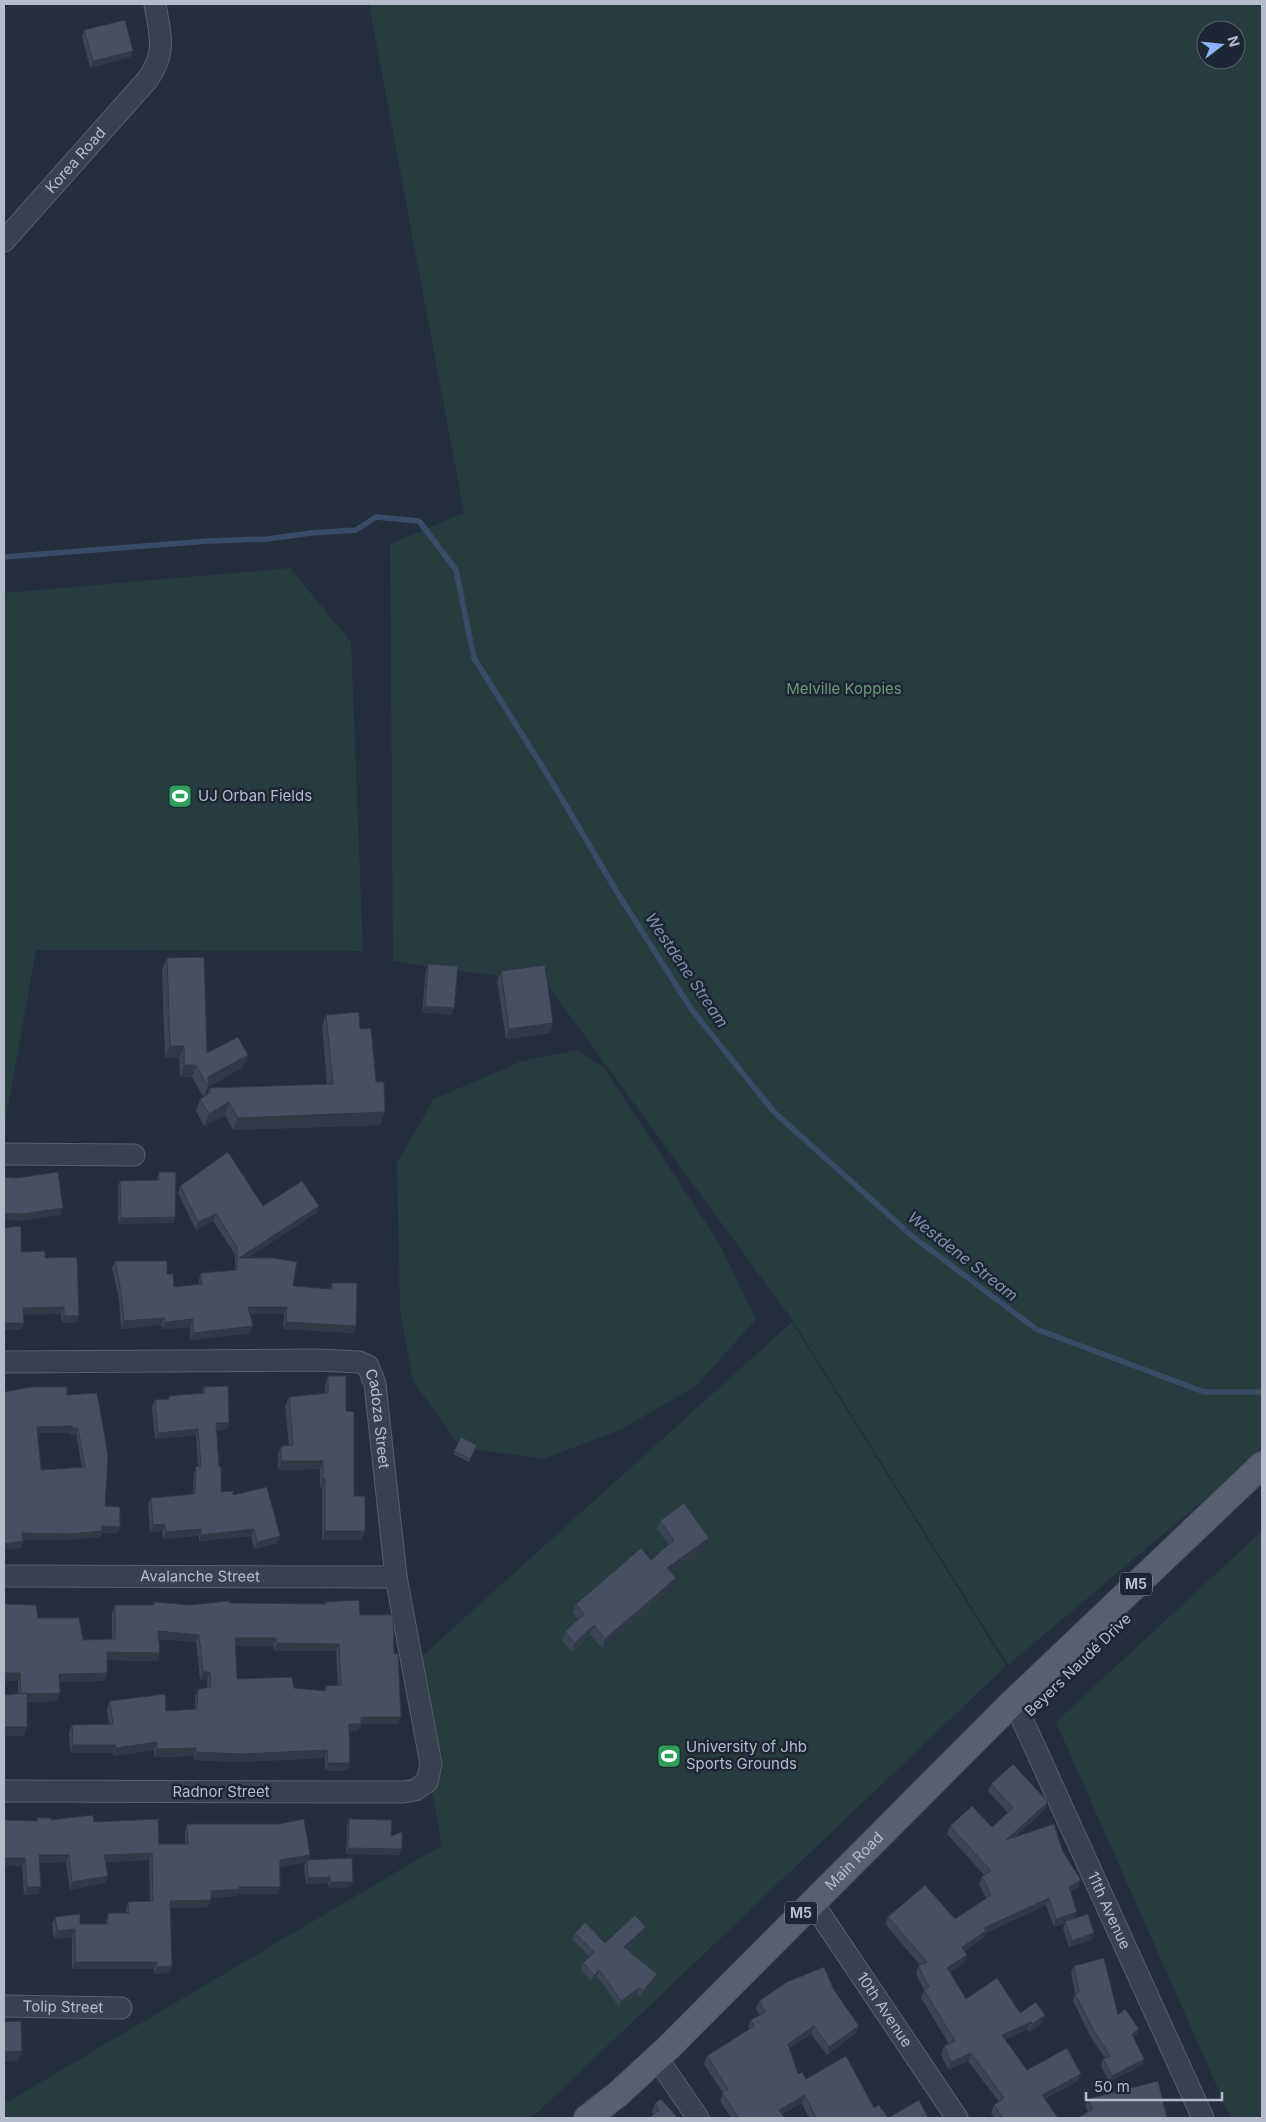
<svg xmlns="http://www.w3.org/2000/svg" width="1266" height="2122" font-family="Inter,sans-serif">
  <rect width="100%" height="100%" fill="#242f3e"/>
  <!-- green -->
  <g fill="#263c3f" fill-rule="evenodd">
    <path d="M 369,4 L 1262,4 L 1262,1451 L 1008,1665 L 793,1321 L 546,983 L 393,961 L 390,544 L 464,513 ZM 1206,30 L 1236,30 L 1236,60 L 1206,60 Z"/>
    <polygon points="290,568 351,642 363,951 36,950 6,1119 4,1119 4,593"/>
    <polygon points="577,1050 604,1068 719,1243 756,1319 697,1385 624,1428 544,1459 460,1447 413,1381 400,1310 397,1162 434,1099 522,1061"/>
    <polygon points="792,1322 1006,1666 537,2113 527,2118 4,2118 4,2104 442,1845 409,1668"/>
    <polygon points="1262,1531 1262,2118 1231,2118 1056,1722"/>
  </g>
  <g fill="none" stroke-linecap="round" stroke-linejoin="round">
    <!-- stream -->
    <polyline stroke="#394c67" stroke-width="5.5" points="4,557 208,541 267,539 311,533 356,530 376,517 419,521 456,570 474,658 552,782 617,892 692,1010 774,1112 912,1236 1036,1329 1204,1392 1262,1392"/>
    <!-- minor casing -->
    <g stroke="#565f6c" stroke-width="23">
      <g id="minor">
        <path id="s1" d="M 4,241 L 148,79 C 167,52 160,34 155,4"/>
        <polyline points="4,1154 134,1155"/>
        <path id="s2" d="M 4,1362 L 318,1360 L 359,1362 L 368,1366 L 375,1384 L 396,1577 L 431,1764 L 427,1782 L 415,1790 L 403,1792 L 4,1791"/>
        <path id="s3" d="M 4,1576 L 396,1577"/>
        <path id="s4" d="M 1011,1704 L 1022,1719 L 1203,2118"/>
        <path id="s5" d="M 812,1902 L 957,2118"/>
        <path id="s6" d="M 4,2006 L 121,2008"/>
        <polyline points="657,2058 698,2118"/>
      </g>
    </g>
    <!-- major casing -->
    <g stroke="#414a57" stroke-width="28">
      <g id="major">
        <path id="s7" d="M 587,2118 L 618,2094 L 668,2048 L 1011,1704 L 1262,1465"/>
      </g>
    </g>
    <!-- minor -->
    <use href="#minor" stroke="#38414e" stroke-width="21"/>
    <!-- major -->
    <use href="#major" stroke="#56606e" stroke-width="26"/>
  </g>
  <!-- wall -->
  <g fill="#3b4654" fill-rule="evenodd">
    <polygon points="84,30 133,51 130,57 90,68 82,36"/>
    <polygon points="167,958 207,1053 243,1067 208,1087 205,1096 207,1095 209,1088 327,1084 322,1027 326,1015 360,1029 380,1125 233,1130 225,1115 204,1126 196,1111 200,1099 203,1097 192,1077 180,1077 179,1058 165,1058 162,970"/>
    <polygon points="428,964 452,1015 422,1012 426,970"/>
    <polygon points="501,971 550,1033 506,1039 497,981"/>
    <polygon points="159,1172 175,1217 173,1223 118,1224 118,1186 120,1181 157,1180"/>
    <polygon points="180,1186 263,1206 319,1206 316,1213 247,1258 293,1286 330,1289 332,1283 354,1333 283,1329 284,1314 250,1314 253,1326 250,1333 190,1340 190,1327 162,1329 161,1325 121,1329 119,1299 112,1268 115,1261 167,1274 174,1287 199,1284 199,1280 201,1273 235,1270 235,1254 213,1221 196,1230 178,1193"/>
    <polygon points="21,1252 45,1258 79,1316 76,1323 62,1323 61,1314 23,1314 24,1323 21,1330"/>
    <polygon points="328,1376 346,1411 354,1496 362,1540 322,1540 322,1488 320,1488 320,1469 278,1470 278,1455 281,1446 289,1446 285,1406 289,1397 325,1394 325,1385"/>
    <polygon points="204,1387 227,1429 216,1430 221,1492 233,1495 278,1543 254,1549 251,1536 199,1541 199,1536 163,1539 162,1531 150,1532 148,1505 151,1498 193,1494 194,1473 196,1466 198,1466 196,1435 155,1439 152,1407 155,1400 168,1399 169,1396 202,1393"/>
    <path d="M 4,1392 L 67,1395 L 105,1506 L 118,1533 L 102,1533 L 100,1537 L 66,1540 L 23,1540 L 21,1548 ZM 37,1433 L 70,1433 L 70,1435 L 76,1434 L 82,1467 L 41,1470 Z"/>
    <polygon points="477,1445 469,1462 453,1454 454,1451"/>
    <polygon points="660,1521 706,1547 671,1572 676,1578 672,1587 602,1648 590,1634 572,1652 562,1641 565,1632 578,1619 572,1613 576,1604 651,1560 669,1545 657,1529"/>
    <path d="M 154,1602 L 190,1605 L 229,1603 L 325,1604 L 326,1602 L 360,1615 L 394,1654 L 398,1724 L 361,1724 L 358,1731 L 350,1731 L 350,1763 L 347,1771 L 325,1771 L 325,1758 L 238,1762 L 194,1760 L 194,1756 L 154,1757 L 154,1750 L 113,1756 L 113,1753 L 70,1753 L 69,1732 L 72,1725 L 109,1724 L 107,1709 L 110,1701 L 166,1711 L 195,1709 L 195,1697 L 198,1689 L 207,1688 L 207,1680 L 200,1680 L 196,1642 L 159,1639 L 158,1661 L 107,1660 L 104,1681 L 59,1682 L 57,1701 L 27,1702 L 24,1736 L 18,1694 L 18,1681 L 38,1618 L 83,1640 L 112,1639 L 112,1613 L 115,1605 L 153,1605 ZM 236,1646 L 273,1646 L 274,1651 L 336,1651 L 338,1685 L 326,1686 L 324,1691 L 294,1688 L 237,1679 Z"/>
    <polygon points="991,1784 1048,1802 1045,1809 1015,1837 1063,1852 1078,1887 1070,1892 1074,1918 1092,1940 1069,1947 1063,1928 1065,1923 1054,1927 1046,1905 984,1934 983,1938 965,1951 964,1963 950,1972 966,1999 1020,2013 1045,2015 1042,2023 1029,2032 1028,2029 1005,2040 1027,2070 1078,2081 1045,2099 1058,2118 995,2118 991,2113 994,2105 999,2102 968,2061 948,2070 941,2054 944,2046 949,2044 921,1998 924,1990 916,1974 918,1966 920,1965 885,1924 888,1917 955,1919 986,1898 979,1884 982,1876 984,1875 947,1834 950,1826 992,1827 1008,1813 988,1791"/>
    <polygon points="37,1818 51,1820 94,1822 159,1844 185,1844 185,1831 187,1824 308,1860 350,1887 328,1888 328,1883 306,1884 304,1866 306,1862 280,1867 280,1887 278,1894 237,1894 236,1896 211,1898 208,1907 170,1908 172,1966 169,1973 154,1974 154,1969 72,1969 72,1937 54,1939 52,1924 55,1917 80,1924 106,1924 106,1921 108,1913 126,1913 126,1909 128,1902 150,1901 149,1860 106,1862 108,1876 105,1883 70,1890 66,1862 40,1863 38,1894 24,1895 22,1866"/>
    <polygon points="349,1819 391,1836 399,1855 346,1854 347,1825"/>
    <polygon points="575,1933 605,1943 644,1933 627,1949 657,1974 654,1981 640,1997 637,1994 619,2007 597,1976 591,1981 581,1969 583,1963 590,1957 572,1939"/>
    <polygon points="1074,1966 1118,2015 1139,2029 1137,2035 1133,2037 1144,2059 1142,2065 1109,2082 1101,2066 1103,2059 1105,2058 1091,2038 1073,2001 1075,1994 1071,1972"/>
    <polygon points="834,1990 856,2033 827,2055 811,2034 789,2048 798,2074 806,2079 874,2108 888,2118 928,2118 809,2118 802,2103 782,2114 785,2118 731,2118 720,2101 723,2093 704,2064 707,2056 749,2029 748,2027 751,2020 760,2015 756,2009 759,2001"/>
    <polygon points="1088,2099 1167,2118 1088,2112 1085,2106"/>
    <polygon points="655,2103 678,2118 653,2115 652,2112"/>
  </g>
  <!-- shaded-wall -->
  <g fill="#303945">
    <polygon points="133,51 130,57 90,68 93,61"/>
    <polygon points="425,1006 454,1008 452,1015 422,1012"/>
    <polygon points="553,1023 550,1033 506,1039 509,1029"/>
    <polygon points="170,1046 184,1046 179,1058 165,1058"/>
    <polygon points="248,1055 243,1067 208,1087 208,1077"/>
    <polygon points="184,1065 196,1065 192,1077 180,1077"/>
    <polygon points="229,1102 225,1115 204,1126 209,1114"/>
    <polygon points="385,1112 380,1125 233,1130 238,1118"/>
    <polygon points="319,1206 316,1213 237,1265 239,1258"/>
    <polygon points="63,1208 61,1215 19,1221 4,1220 4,1213"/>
    <polygon points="216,1214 213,1221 196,1230 198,1222"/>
    <polygon points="175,1217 173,1223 118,1224 121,1218"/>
    <polygon points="64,1307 61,1314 21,1315 23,1308"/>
    <polygon points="248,1307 287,1307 284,1314 245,1314"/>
    <polygon points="64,1316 79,1316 76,1323 62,1323"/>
    <polygon points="164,1318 161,1325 121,1329 124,1321"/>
    <polygon points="193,1319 190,1327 162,1329 165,1322"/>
    <polygon points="286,1322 356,1326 354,1333 283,1329"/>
    <polygon points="4,1323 24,1323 21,1330 4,1330"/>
    <polygon points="253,1326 250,1333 190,1340 193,1333"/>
    <polygon points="216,1423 229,1423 227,1429 214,1430"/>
    <polygon points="72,1426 70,1433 34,1433 37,1427"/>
    <polygon points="72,1428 78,1428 76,1434 70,1435"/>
    <polygon points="198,1429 196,1435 155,1439 158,1433"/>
    <polygon points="281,1461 323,1461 320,1469 278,1470"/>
    <polygon points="323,1479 325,1479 322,1488 320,1488"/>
    <polygon points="165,1524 162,1531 150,1532 153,1525"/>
    <polygon points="102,1526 120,1527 118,1533 102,1533 100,1537 66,1540 19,1540 22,1533"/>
    <polygon points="201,1529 199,1536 163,1539 166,1532"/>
    <polygon points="254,1529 251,1536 199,1541 201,1535"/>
    <polygon points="325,1531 365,1531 362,1540 322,1540"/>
    <polygon points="280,1536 278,1543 254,1549 257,1542"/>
    <polygon points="709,1538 706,1547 664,1577 667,1568"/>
    <polygon points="23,1541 21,1548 4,1550 4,1544"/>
    <polygon points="676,1578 672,1587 602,1648 605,1639"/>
    <polygon points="594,1625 590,1634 572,1652 575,1643"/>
    <polygon points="158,1631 199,1635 196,1642 155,1639"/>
    <polygon points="235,1638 276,1638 273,1646 233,1646"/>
    <polygon points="277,1643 339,1644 336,1651 274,1651"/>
    <polygon points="107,1652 160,1653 158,1661 104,1660"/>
    <polygon points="203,1672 210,1672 207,1680 200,1680"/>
    <polygon points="4,1673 20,1673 18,1681 4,1681"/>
    <polygon points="107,1673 104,1681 56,1682 59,1674"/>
    <polygon points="60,1693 57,1701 18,1702 21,1694"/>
    <polygon points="361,1717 401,1717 398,1724 361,1724 358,1731 347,1732 349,1724"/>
    <polygon points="4,1727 27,1727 24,1736 4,1736"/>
    <polygon points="157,1742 154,1750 113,1756 116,1748"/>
    <polygon points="73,1745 116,1745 113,1753 70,1753"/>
    <polygon points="196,1748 194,1756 154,1757 157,1749"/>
    <polygon points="327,1750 325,1758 238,1762 194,1760 196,1752"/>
    <polygon points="328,1763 350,1763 347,1771 325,1771"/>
    <polygon points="1048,1802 1045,1809 1003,1848 1006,1840"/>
    <polygon points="348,1848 402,1849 399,1855 346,1854"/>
    <polygon points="152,1853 149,1860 102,1862 104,1855"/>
    <polygon points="39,1855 69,1855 66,1862 37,1863"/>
    <polygon points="310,1855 307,1862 307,1860 306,1862 278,1867 280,1860"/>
    <polygon points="4,1858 25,1858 22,1866 4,1865"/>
    <polygon points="108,1876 105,1883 70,1890 72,1882"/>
    <polygon points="330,1877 328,1883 306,1884 308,1878"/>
    <polygon points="1081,1880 1078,1887 1066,1895 1069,1887"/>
    <polygon points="330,1882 353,1882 350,1887 328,1888"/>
    <polygon points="27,1887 41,1887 38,1894 24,1895"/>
    <polygon points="239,1887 280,1887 278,1894 237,1894 236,1896 208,1899 211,1891"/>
    <polygon points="1049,1898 1046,1905 984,1934 983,1938 960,1955 962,1947 984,1928"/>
    <polygon points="211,1900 208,1907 167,1908 170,1901"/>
    <polygon points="1077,1912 1074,1920 1054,1927 1056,1919"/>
    <polygon points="646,1927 644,1933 622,1953 624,1947"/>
    <polygon points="75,1929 72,1937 54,1939 57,1931"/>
    <polygon points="1094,1933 1092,1940 1069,1947 1072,1941"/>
    <polygon points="967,1955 964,1963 944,1975 947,1968"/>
    <polygon points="75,1962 157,1962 154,1969 72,1969"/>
    <polygon points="172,1966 169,1973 154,1974 157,1967"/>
    <polygon points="599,1970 597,1976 591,1981 594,1975"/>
    <polygon points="657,1974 654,1981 640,1997 643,1991"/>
    <polygon points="639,1988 637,1994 619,2007 621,2001"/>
    <polygon points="1045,2015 1042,2023 1029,2032 1032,2024"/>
    <polygon points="1031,2022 1028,2029 999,2043 1002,2035"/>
    <polygon points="814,2026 811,2034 785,2051 788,2044"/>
    <polygon points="859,2026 856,2033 827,2055 829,2047"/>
    <polygon points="1139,2029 1137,2035 1129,2040 1132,2034"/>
    <polygon points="22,2051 18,2061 4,2062 4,2052"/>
    <polygon points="971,2053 968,2061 948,2070 951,2062"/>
    <polygon points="1144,2059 1142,2065 1109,2082 1112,2076"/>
    <polygon points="1081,2074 1078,2081 1039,2102 1042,2095"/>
    <polygon points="805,2095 802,2103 776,2117 779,2110"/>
  </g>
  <!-- building -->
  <g fill="#455162" stroke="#303945" fill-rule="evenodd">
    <polygon points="125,20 133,51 93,61 84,30"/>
    <polygon points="204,957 207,1053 238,1037 248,1055 208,1077 208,1087 196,1065 184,1065 184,1046 170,1046 167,958"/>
    <polygon points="428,964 458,966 454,1008 425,1006"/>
    <polygon points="545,965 553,1023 509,1029 501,971"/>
    <polygon points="359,1012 360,1029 371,1028 376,1082 384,1082 385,1112 238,1118 229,1102 209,1114 200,1099 211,1092 209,1088 333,1084 326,1015"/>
    <polygon points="228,1152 263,1206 302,1181 319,1206 239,1258 273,1258 297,1262 293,1286 332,1289 332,1283 357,1283 356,1326 286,1322 287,1307 248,1307 253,1326 193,1333 193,1319 165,1322 164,1318 124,1321 121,1292 115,1261 167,1261 167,1274 173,1274 174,1287 202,1284 201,1273 237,1270 237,1247 216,1214 198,1222 180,1186"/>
    <polygon points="58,1172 63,1208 22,1214 4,1213 4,1177 16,1178"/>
    <polygon points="159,1172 176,1172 175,1217 121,1218 120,1181 159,1180"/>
    <polygon points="21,1226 21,1252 45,1251 45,1258 77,1257 79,1316 64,1316 64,1307 23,1308 24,1323 4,1323 4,1228"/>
    <polygon points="328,1376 346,1376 346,1411 354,1412 354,1496 365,1496 365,1531 325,1531 325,1479 323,1479 323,1461 281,1461 281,1446 293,1445 289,1397 328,1393"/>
    <polygon points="228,1386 229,1423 216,1423 219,1467 221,1467 221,1492 233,1491 233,1495 267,1487 280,1536 257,1542 254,1529 201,1535 201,1529 166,1532 165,1524 153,1525 151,1498 195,1494 196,1466 201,1467 198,1429 158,1433 155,1400 169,1399 169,1396 205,1393 204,1387"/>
    <path d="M 31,1387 L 67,1387 L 67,1395 L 97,1393 L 108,1455 L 105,1506 L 120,1507 L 120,1527 L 102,1526 L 102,1531 L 69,1534 L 22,1533 L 23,1541 L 4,1544 L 4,1392 ZM 72,1426 L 72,1428 L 78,1428 L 85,1467 L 41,1470 L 37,1427 Z"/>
    <polygon points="461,1437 477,1445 470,1459 454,1451"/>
    <polygon points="684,1503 709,1538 667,1568 676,1578 605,1639 594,1625 575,1643 565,1632 584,1614 576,1604 641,1548 651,1560 674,1540 660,1521"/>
    <path d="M 359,1600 L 360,1615 L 393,1615 L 394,1654 L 398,1654 L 401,1717 L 361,1717 L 361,1724 L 349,1724 L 350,1763 L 328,1763 L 327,1750 L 241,1754 L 196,1752 L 196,1748 L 157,1749 L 157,1742 L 116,1748 L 116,1745 L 73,1745 L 72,1725 L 113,1724 L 110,1701 L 165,1694 L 166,1711 L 197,1709 L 198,1689 L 211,1687 L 210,1672 L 203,1672 L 199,1635 L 158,1631 L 160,1653 L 107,1652 L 107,1673 L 59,1674 L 60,1693 L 21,1694 L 20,1673 L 4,1673 L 4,1604 L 36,1605 L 38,1618 L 79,1618 L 83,1640 L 115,1639 L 115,1605 L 154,1605 L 154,1602 L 190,1605 L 229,1601 L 229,1603 L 326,1604 L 326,1602 ZM 235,1638 L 276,1638 L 277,1643 L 339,1644 L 341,1685 L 326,1686 L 326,1691 L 294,1688 L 292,1677 L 237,1679 Z"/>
    <polygon points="27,1693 27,1727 4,1727 4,1695"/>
    <polygon points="1013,1764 1048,1802 1006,1840 1054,1824 1063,1852 1081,1880 1069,1887 1077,1912 1056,1919 1049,1898 984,1928 986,1931 962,1947 967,1955 947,1968 966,1999 997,1978 1020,2013 1036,2002 1045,2015 1032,2024 1031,2022 1002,2035 1027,2070 1067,2048 1081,2074 1042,2095 1058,2118 1003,2118 994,2105 1004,2098 971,2053 951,2062 944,2046 955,2041 924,1990 929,1987 918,1966 927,1962 888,1917 925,1885 955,1919 991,1895 982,1876 991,1871 950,1826 972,1806 992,1827 1013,1808 991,1784"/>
    <polygon points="93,1815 94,1822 158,1819 159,1844 188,1844 187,1824 279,1824 304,1819 310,1855 280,1860 280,1887 239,1887 239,1889 211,1891 211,1900 170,1901 172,1966 157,1967 157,1962 75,1962 75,1929 57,1931 55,1917 80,1914 80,1924 108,1924 108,1913 129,1913 128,1902 153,1901 152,1853 104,1855 108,1876 72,1882 69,1855 39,1855 41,1887 27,1887 25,1858 4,1858 4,1820 37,1821 37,1818 51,1818 51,1820"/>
    <polygon points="349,1819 392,1820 391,1836 402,1832 402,1849 348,1848"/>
    <polygon points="352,1858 353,1882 330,1882 330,1877 308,1878 307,1860"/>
    <polygon points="1088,1914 1094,1933 1072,1941 1065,1921"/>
    <polygon points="635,1915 646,1927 624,1947 657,1974 643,1991 639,1988 621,2001 599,1970 594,1975 583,1963 594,1952 575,1933 585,1922 605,1943"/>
    <polygon points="1104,1958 1118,2015 1125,2009 1139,2029 1132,2034 1144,2059 1112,2076 1103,2059 1110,2056 1094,2031 1075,1994 1079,1992 1074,1966"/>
    <polygon points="824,1967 834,1990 859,2026 829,2047 814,2026 788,2044 798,2074 802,2072 806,2079 846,2056 874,2108 879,2105 888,2118 919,2100 928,2118 816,2118 805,2095 779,2110 785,2118 739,2118 722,2093 728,2089 707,2056 754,2026 751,2020 765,2012 759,2001 787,1982"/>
    <polygon points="21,2021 22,2051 4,2052 4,2022"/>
    <polygon points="1158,2081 1167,2118 1077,2118 1093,2109 1088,2099"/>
    <polygon points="661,2099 678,2118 649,2118 659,2110 655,2103"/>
  </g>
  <!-- icons -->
  <defs>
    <g id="stadium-square" transform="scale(1.25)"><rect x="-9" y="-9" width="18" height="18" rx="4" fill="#2e9e5b" stroke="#1d2633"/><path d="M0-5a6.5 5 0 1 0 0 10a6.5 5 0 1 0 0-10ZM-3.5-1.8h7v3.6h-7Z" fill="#fff"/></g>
  </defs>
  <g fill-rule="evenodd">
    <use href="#stadium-square" x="180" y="796"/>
    <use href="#stadium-square" x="669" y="1756"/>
  </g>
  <g text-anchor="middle" stroke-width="5" stroke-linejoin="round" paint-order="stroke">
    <!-- shield labels -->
    <g fill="#1d2633" stroke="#878f9c" stroke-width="1">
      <rect x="1120" y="1572.5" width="32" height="23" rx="4"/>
      <rect x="785" y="1901.5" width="32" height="23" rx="4"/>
    </g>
    <g font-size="14" font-weight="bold" fill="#b4bcc9">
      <text x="1136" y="1589">M5</text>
      <text x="801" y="1918">M5</text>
    </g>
    <!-- street labels -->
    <g font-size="15" fill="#b4bcc9" stroke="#1d2633">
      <text dy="5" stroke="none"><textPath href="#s1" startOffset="108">Korea Road</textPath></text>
      <text dy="5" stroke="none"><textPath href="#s2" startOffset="419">Cadoza Street</textPath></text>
      <text dy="5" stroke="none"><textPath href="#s3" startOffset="196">Avalanche Street</textPath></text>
      <text transform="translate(1078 1665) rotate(-44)" y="5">Beyers Naudé Drive</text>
      <text x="221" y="1797">Radnor Street</text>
      <text dy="5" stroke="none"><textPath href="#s7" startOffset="371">Main Road</textPath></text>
      <text dy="5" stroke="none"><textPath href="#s4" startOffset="229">11th Avenue</textPath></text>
      <text dy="5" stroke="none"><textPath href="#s6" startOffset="59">Tolip Street</textPath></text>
      <text dy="5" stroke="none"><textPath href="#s5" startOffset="130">10th Avenue</textPath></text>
    </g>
    <!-- park labels -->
    <g font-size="15" fill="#6b9a76" stroke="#1d2633">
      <text x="844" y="694">Melville Koppies</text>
    </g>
    <!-- poi labels -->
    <g font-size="15" fill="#b4bcc9" stroke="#1d2633" text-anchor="start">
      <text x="198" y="801">UJ Orban Fields</text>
      <text x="686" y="1752">University of Jhb<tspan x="686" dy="17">Sports Grounds</tspan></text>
    </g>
    <!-- water labels -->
    <g font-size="16" font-style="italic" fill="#7c92b1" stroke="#1d2633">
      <text transform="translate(687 970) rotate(56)" y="6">Westdene Stream</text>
      <text transform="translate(963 1256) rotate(38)" y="6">Westdene Stream</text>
    </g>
  </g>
  <!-- border -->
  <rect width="1266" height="2122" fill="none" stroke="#b4bcc9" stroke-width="10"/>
  <!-- north arrow -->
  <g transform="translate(1221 45) rotate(74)"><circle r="24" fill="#1d2633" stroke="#59626f"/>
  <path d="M0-4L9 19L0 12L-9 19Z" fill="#8ab4f8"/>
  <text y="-8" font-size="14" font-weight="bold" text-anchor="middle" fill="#b4bcc9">N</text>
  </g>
  <!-- scale -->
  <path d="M1086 2092v8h136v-8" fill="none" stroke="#b4bcc9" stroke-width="2.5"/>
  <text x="1094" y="2092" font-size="15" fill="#b4bcc9" stroke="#1d2633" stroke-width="4" paint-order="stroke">50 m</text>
</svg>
